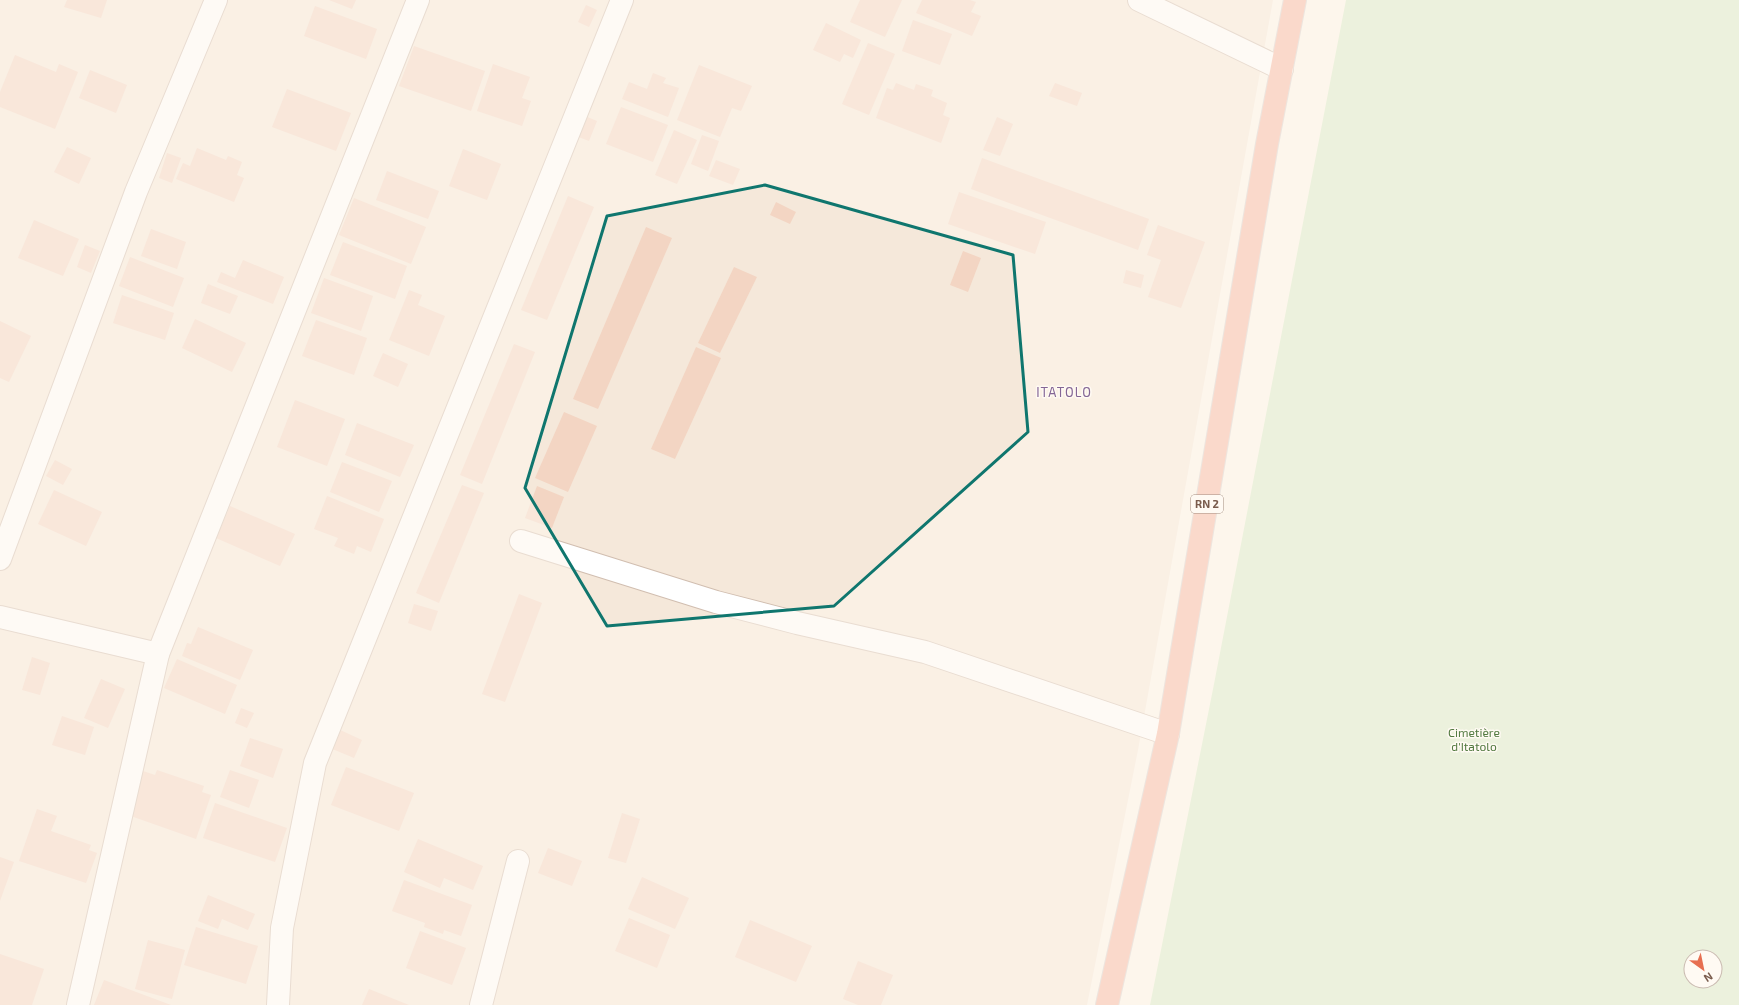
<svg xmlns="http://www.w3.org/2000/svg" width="1739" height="1005" font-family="'Exo 2',sans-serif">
  <rect width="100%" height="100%" fill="#fdf6ec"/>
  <!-- residential -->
  <polygon fill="#f5e8da" points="0,0 1273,0 1138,750 1087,1005 0,1005"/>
  <!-- green -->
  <path fill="#d8ecc9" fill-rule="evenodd" d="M 1346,0 L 1739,0 L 1739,1005 L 1150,1005 L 1214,684 ZM 1691,957 L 1715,957 L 1715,981 L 1691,981 Z"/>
  <!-- building -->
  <g fill="#f3d5c3">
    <polygon points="67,0 107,0 101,18 64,7"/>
    <polygon points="329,0 356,0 352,9"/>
    <polygon points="860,0 902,0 885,37 850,22"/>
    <polygon points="922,0 970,0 976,2 971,12 981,16 972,36 916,13"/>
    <polygon points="586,5 597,10 589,27 578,22"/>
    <polygon points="315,6 377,29 366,59 304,36"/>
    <polygon points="913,20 952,34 940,65 902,51"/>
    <polygon points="826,23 861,40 853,58 844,54 840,62 813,50"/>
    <polygon points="868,43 895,54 869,115 842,104"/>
    <polygon points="414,46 485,71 471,111 399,86"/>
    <polygon points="15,55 56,72 59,64 78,72 55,129 0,107 0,92"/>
    <polygon points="493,64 530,77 522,98 531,101 522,126 477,111"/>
    <polygon points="699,65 752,86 741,111 732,108 720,137 677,120"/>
    <polygon points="90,70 127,85 116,113 79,98"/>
    <polygon points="653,73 666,78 663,83 679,88 668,117 622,99 629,82 647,89"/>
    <polygon points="896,83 914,90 916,84 933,90 931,96 947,103 943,115 950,118 941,143 876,118 887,88 893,90"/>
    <polygon points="1055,83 1082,93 1077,106 1049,96"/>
    <polygon points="287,89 351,113 336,151 272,127"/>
    <polygon points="621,107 668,125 653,162 606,144"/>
    <polygon points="585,116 597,121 589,141 576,136"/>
    <polygon points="997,117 1013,124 1000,156 983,150"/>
    <polygon points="674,130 697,140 677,184 655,175"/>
    <polygon points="702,135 719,141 708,171 691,164"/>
    <polygon points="67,147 91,158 79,184 54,172"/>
    <polygon points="197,148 226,160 228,156 242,162 237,175 244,178 234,202 176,179 183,163 190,166"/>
    <polygon points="463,149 501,164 487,200 449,186"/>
    <polygon points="167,153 181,158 172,183 159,178"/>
    <polygon points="982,158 1149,219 1138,250 971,189"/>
    <polygon points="716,160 740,169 733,185 709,176"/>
    <polygon points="387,171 439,191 428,219 376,200"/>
    <polygon points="959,192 1046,222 1035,254 948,224"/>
    <polygon points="568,196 594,207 547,320 521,310"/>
    <polygon points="354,198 426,227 411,264 339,235"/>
    <polygon points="776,202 796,212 790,224 770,215"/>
    <polygon points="34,220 79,239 63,276 18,258"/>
    <polygon points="1158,225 1205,242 1181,308 1148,297 1161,260 1147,255"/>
    <polygon points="646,227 672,238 598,409 573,399"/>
    <polygon points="151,229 186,242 177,269 141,256"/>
    <polygon points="343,242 407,266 395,299 330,275"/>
    <polygon points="85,245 100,251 91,273 77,267"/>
    <polygon points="963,251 981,258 968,292 950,285"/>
    <polygon points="130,257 184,278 173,307 119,286"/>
    <polygon points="243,260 284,277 273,304 217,282 221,272 235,278"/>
    <polygon points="734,267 757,277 720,353 698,343"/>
    <polygon points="1126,270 1144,275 1141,288 1123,283"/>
    <polygon points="324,278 373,296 361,331 311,313"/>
    <polygon points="208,284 238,296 230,314 201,303"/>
    <polygon points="409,290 422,295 418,305 445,316 429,356 389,340"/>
    <polygon points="122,295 174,313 165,340 113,323"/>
    <polygon points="195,319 246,343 232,372 182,348"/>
    <polygon points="316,320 367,338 354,375 302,356"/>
    <polygon points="0,321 31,336 9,382 0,378"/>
    <polygon points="514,344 535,352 482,484 460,475"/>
    <polygon points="696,347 721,358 675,459 651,449"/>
    <polygon points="383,353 408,364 398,387 373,376"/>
    <polygon points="295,400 345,419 327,466 277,447"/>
    <polygon points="564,412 597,426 568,492 535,478"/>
    <polygon points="357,423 414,445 400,477 345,455"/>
    <polygon points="55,460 72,469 63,485 46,476"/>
    <polygon points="342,462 392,481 379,512 330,492"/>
    <polygon points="462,485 484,493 439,603 416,593"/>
    <polygon points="537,486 564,497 552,528 525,518"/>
    <polygon points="54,490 102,512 86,546 38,524"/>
    <polygon points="327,496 384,519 371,552 357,546 354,554 334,546 338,538 314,529"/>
    <polygon points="230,506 295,534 280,566 216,538"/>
    <polygon points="519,594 542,603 505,702 482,694"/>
    <polygon points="414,604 438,611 431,631 408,623"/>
    <polygon points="198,627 253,650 240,680 182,656 187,643 191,644"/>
    <polygon points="32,657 50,663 40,695 22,690"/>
    <polygon points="177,659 237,685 225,714 164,688"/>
    <polygon points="101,679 125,689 108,728 84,718"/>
    <polygon points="241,708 254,713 247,728 235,723"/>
    <polygon points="62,716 94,727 85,755 52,745"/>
    <polygon points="338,729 362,740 354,758 330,748"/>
    <polygon points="250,738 283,749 273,778 240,766"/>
    <polygon points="346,767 414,793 399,831 331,805"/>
    <polygon points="157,770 204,786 202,792 211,795 196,839 128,815 143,771 155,775"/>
    <polygon points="230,770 259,780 249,808 220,797"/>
    <polygon points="215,803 287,828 275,862 203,838"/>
    <polygon points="37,809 57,816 51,831 91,845 89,850 97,853 86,883 19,861"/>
    <polygon points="622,813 640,819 626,863 608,858"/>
    <polygon points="418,839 483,866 473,890 444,878 440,888 404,872"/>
    <polygon points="548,848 582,861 572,886 538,873"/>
    <polygon points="0,857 14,862 0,901"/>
    <polygon points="642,877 689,898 675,929 628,909"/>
    <polygon points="404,880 472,905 461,936 444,930 443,934 424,927 425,923 392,911"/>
    <polygon points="208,895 255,914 248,930 222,919 218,929 198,921"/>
    <polygon points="629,918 670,935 657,968 615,951"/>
    <polygon points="750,920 812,946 796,982 735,957"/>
    <polygon points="196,927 258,946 246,984 184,965"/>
    <polygon points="420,931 466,948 452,985 406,968"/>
    <polygon points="148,940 185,950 172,999 135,989"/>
    <polygon points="0,954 44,969 32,1005 0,1005"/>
    <polygon points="858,961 893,975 881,1005 858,1005 843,999"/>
    <polygon points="104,980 171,1005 94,1005"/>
    <polygon points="369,989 409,1005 362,1005"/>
  </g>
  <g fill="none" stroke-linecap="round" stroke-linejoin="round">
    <!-- minor casing -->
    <g stroke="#d1beb0" stroke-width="24">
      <g id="minor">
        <polyline points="1139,0 1282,69"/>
        <polyline points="521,541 716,602 797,623 925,652 1168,734"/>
        <polyline points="0,559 136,192 216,0"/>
        <polyline points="0,617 158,654"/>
        <polyline points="78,1005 158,654 418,0"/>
        <polyline points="278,1005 282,928 315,763 622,0"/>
        <polyline points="481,1005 518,861"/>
      </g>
    </g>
    <!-- highway casing -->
    <g stroke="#dad1cd" stroke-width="24">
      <polyline id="highway" points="1107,1005 1168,734 1267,144 1295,0"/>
    </g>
    <!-- minor -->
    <use href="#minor" stroke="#fff" stroke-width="22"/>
    <!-- highway -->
    <use href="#highway" stroke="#f7b7a3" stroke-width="22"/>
  </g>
  <!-- marked area -->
  <path d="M0 0H1739V1005H0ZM 765,185 L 1013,255 L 1028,432 L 834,606 L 607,626 L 525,488 L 607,216 Z" fill="#fdf6ec" fill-opacity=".55" fill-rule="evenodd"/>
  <path fill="none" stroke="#0f766e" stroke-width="3" stroke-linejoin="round" d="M 765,185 L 1013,255 L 1028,432 L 834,606 L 607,626 L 525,488 L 607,216 Z"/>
  <g text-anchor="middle" stroke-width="3" stroke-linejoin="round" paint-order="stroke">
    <!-- shield labels -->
    <rect fill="#fffaf3" stroke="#a28b7f" stroke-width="1" x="1191" y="495" width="32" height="18" rx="3"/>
    <g font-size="11" font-weight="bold" fill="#7a5c4d">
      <text x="1207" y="508">RN 2</text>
    </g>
    <!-- park labels -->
    <g font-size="12" fill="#537a41" stroke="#fffaf3">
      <text x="1474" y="737">Cimetière<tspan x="1474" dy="14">d'Itatolo</tspan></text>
    </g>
    <!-- neighbourhood labels -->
    <g font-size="13" letter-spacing="1" fill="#846695" stroke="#fffaf3">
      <text x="1064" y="397">ITATOLO</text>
    </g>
  </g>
  <!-- north arrow -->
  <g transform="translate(1703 969) rotate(147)"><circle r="19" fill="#fffaf3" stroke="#cabbb1"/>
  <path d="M0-3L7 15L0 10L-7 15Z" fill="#e76f51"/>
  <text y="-6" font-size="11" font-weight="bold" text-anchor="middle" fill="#7a5c4d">N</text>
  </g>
</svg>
